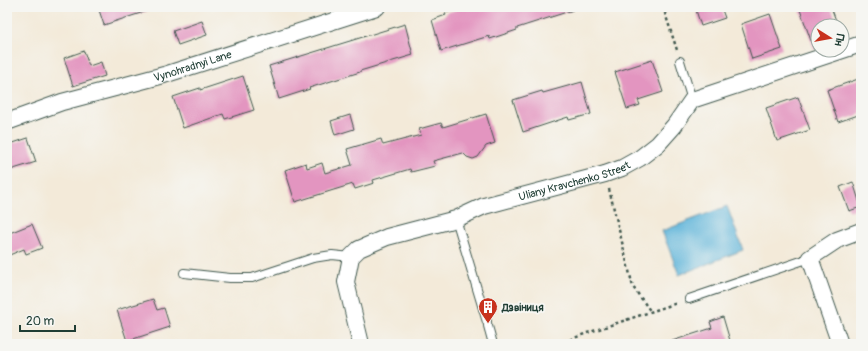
<svg xmlns="http://www.w3.org/2000/svg" width="868" height="351" font-family="Pangolin,sans-serif">
  <rect width="100%" height="100%" fill="#f6f6f2"/>
  <filter id="ink" filterUnits="userSpaceOnUse"><feTurbulence type="fractalNoise" baseFrequency=".025" numOctaves="2"/><feDisplacementMap in="SourceGraphic" scale="8" xChannelSelector="R" yChannelSelector="G"/><feConvolveMatrix kernelMatrix="1 2 1 2 8 2 1 2 1" color-interpolation-filters="sRGB"/></filter>
  <filter id="wash" filterUnits="userSpaceOnUse"><feTurbulence type="fractalNoise" baseFrequency=".012" numOctaves="4" result="noise"/><feDisplacementMap in="SourceGraphic" scale="16" xChannelSelector="R" yChannelSelector="G"/><feGaussianBlur stdDeviation="0.9" result="paint"/><feColorMatrix in="noise" values="0 0 0 0 0 0 0 0 0 0 0 0 0 0 0 0 0 1.4 0 .05"/><feComposite in="paint" operator="in"/></filter>
  <g filter="url(#wash)">
    <rect width="100%" height="100%" fill="#f3ead9"/>
    <!-- water -->
    <polygon fill="#5cb3d9" stroke="#3e7886" points="727,206 743,250 679,275 662,231"/>
    <g id="blocks">
      <!-- building -->
      <g fill="#e395c0">
        <polygon points="98,7 150,7 150,10 104,25"/>
        <polygon points="465,7 573,7 573,10 517,28 517,30 490,39 489,36 441,51 432,20 446,15 445,13"/>
        <polygon points="695,7 721,7 725,18 701,26"/>
        <polygon points="799,7 831,7 838,26 818,26 818,48 814,49"/>
        <polygon points="770,14 782,49 752,59 741,24"/>
        <polygon points="202,21 207,35 178,45 173,31"/>
        <polygon points="405,24 413,55 360,71 360,72 309,88 310,89 279,99 269,66"/>
        <polygon points="84,51 89,66 101,62 105,76 73,86 64,58"/>
        <polygon points="652,60 663,92 638,100 640,105 627,109 615,72"/>
        <polygon points="243,76 254,110 225,119 223,114 183,128 173,97 200,88 200,90"/>
        <polygon points="861,78 861,114 838,122 827,90"/>
        <polygon points="582,82 591,114 569,120 568,117 523,132 513,100 542,91 543,93"/>
        <polygon points="798,97 810,130 777,141 766,108"/>
        <polygon points="486,114 495,143 486,146 478,157 473,159 467,157 463,153 433,161 435,166 411,172 410,169 373,180 374,183 355,189 353,184 295,202 285,170 306,163 307,168 322,163 325,173 352,165 347,149 381,139 383,145 421,135 419,129 441,123 443,127"/>
        <polygon points="350,115 354,129 335,135 331,121"/>
        <polygon points="28,138 36,162 7,171 7,145"/>
        <polygon points="853,182 861,207 849,211 840,187"/>
        <polygon points="32,224 42,248 26,254 24,249 7,256 7,234"/>
        <polygon points="153,299 157,310 164,308 170,327 127,341 117,310"/>
        <polygon points="723,317 731,344 672,344 672,341 712,328 710,322"/>
      </g>
    </g>
  </g>
  <g filter="url(#ink)">
    <use href="#blocks" fill-opacity="0" stroke="#3f574d" stroke-width="1"/>
    <g fill="none" stroke-linecap="round" stroke-linejoin="round">
      <!-- service casing -->
      <g stroke="#3f574d" stroke-width="10">
        <g id="service">
          <polyline points="680,61 692,100"/>
          <polyline points="456,219 487,322"/>
          <polyline points="184,273 230,278 252,278 313,258 332,255 351,257"/>
          <polyline points="689,299 810,258"/>
          <polyline points="488,326 493,344"/>
        </g>
      </g>
      <!-- minor casing -->
      <g stroke="#3f574d" stroke-width="18">
        <g id="minor">
          <path id="s1" d="M 7,122 L 62,102 L 164,75 L 377,7"/>
          <path id="s2" d="M 361,344 L 346,282 L 351,257 L 359,249 L 387,237 L 456,219 L 484,206 L 605,174 L 622,168 L 640,158 L 658,144 L 674,126 L 692,100 L 861,44"/>
          <polyline points="840,344 810,258 837,240 861,231"/>
        </g>
      </g>
      <!-- path -->
      <g stroke="#3f574d" stroke-width="2.5" stroke-dasharray="3 3" stroke-linecap="butt">
        <polyline points="663,7 677,50"/>
        <polyline points="609,189 633,287 651,312"/>
        <polyline points="559,344 587,333 677,303"/>
      </g>
      <!-- service -->
      <use href="#service" stroke="#fff" stroke-width="8"/>
      <!-- minor -->
      <use href="#minor" stroke="#fff" stroke-width="16"/>
    </g>
  </g>
  <!-- icons -->
  <defs>
    <g id="building-pin" transform="scale(1)"><path d="M0 17L-7.5 6A9.5 9.5 0 1 1 7.5 6Z" fill="#c8321e" stroke="#f6f6f2"/><path d="M-4-6H4V6H1V3H-1V6H-4ZM-2.5-4.3h1.7v1.8h-1.7ZM.8-4.3h1.7v1.8H.8ZM-2.5-1h1.7V.8h-1.7ZM.8-1h1.7V.8H.8Z" fill="#fff"/></g>
  </defs>
  <g fill-rule="evenodd">
    <use href="#building-pin" x="488" y="307"/>
  </g>
  <g text-anchor="middle" stroke-width="4" stroke-linejoin="round" paint-order="stroke">
    <!-- street labels -->
    <g font-size="11" fill="#1f3d34" stroke="#f6f6f2">
      <text dy="4" stroke="none"><textPath href="#s1" startOffset="194">Vynohradnyi Lane</textPath></text>
      <text dy="4" stroke="none"><textPath href="#s2" startOffset="327">Uliany Kravchenko Street</textPath></text>
    </g>
    <!-- poi labels -->
    <g font-size="11" font-weight="bold" fill="#1f3d34" stroke="#f6f6f2" text-anchor="start">
      <text x="502" y="311">Дзвіниця</text>
    </g>
  </g>
  <!-- margin -->
  <rect width="868" height="351" fill="none" stroke="#f6f6f2" stroke-width="24"/>
  <!-- north arrow -->
  <g transform="translate(830 38) rotate(101)"><circle r="19" fill="#f6f6f2" stroke="#a0aca6"/>
  <path d="M0-3L7 15L0 10L-7 15Z" fill="#c8321e"/>
  <text y="-6" font-size="11" font-weight="bold" text-anchor="middle" fill="#1f3d34">Пн</text>
  </g>
  <!-- scale -->
  <path d="M20 325v6h55v-6" fill="none" stroke="#1f3d34" stroke-width="2"/>
  <text x="26" y="325" font-size="12" fill="#1f3d34" stroke="#f6f6f2" stroke-width="3" paint-order="stroke">20 m</text>
</svg>
